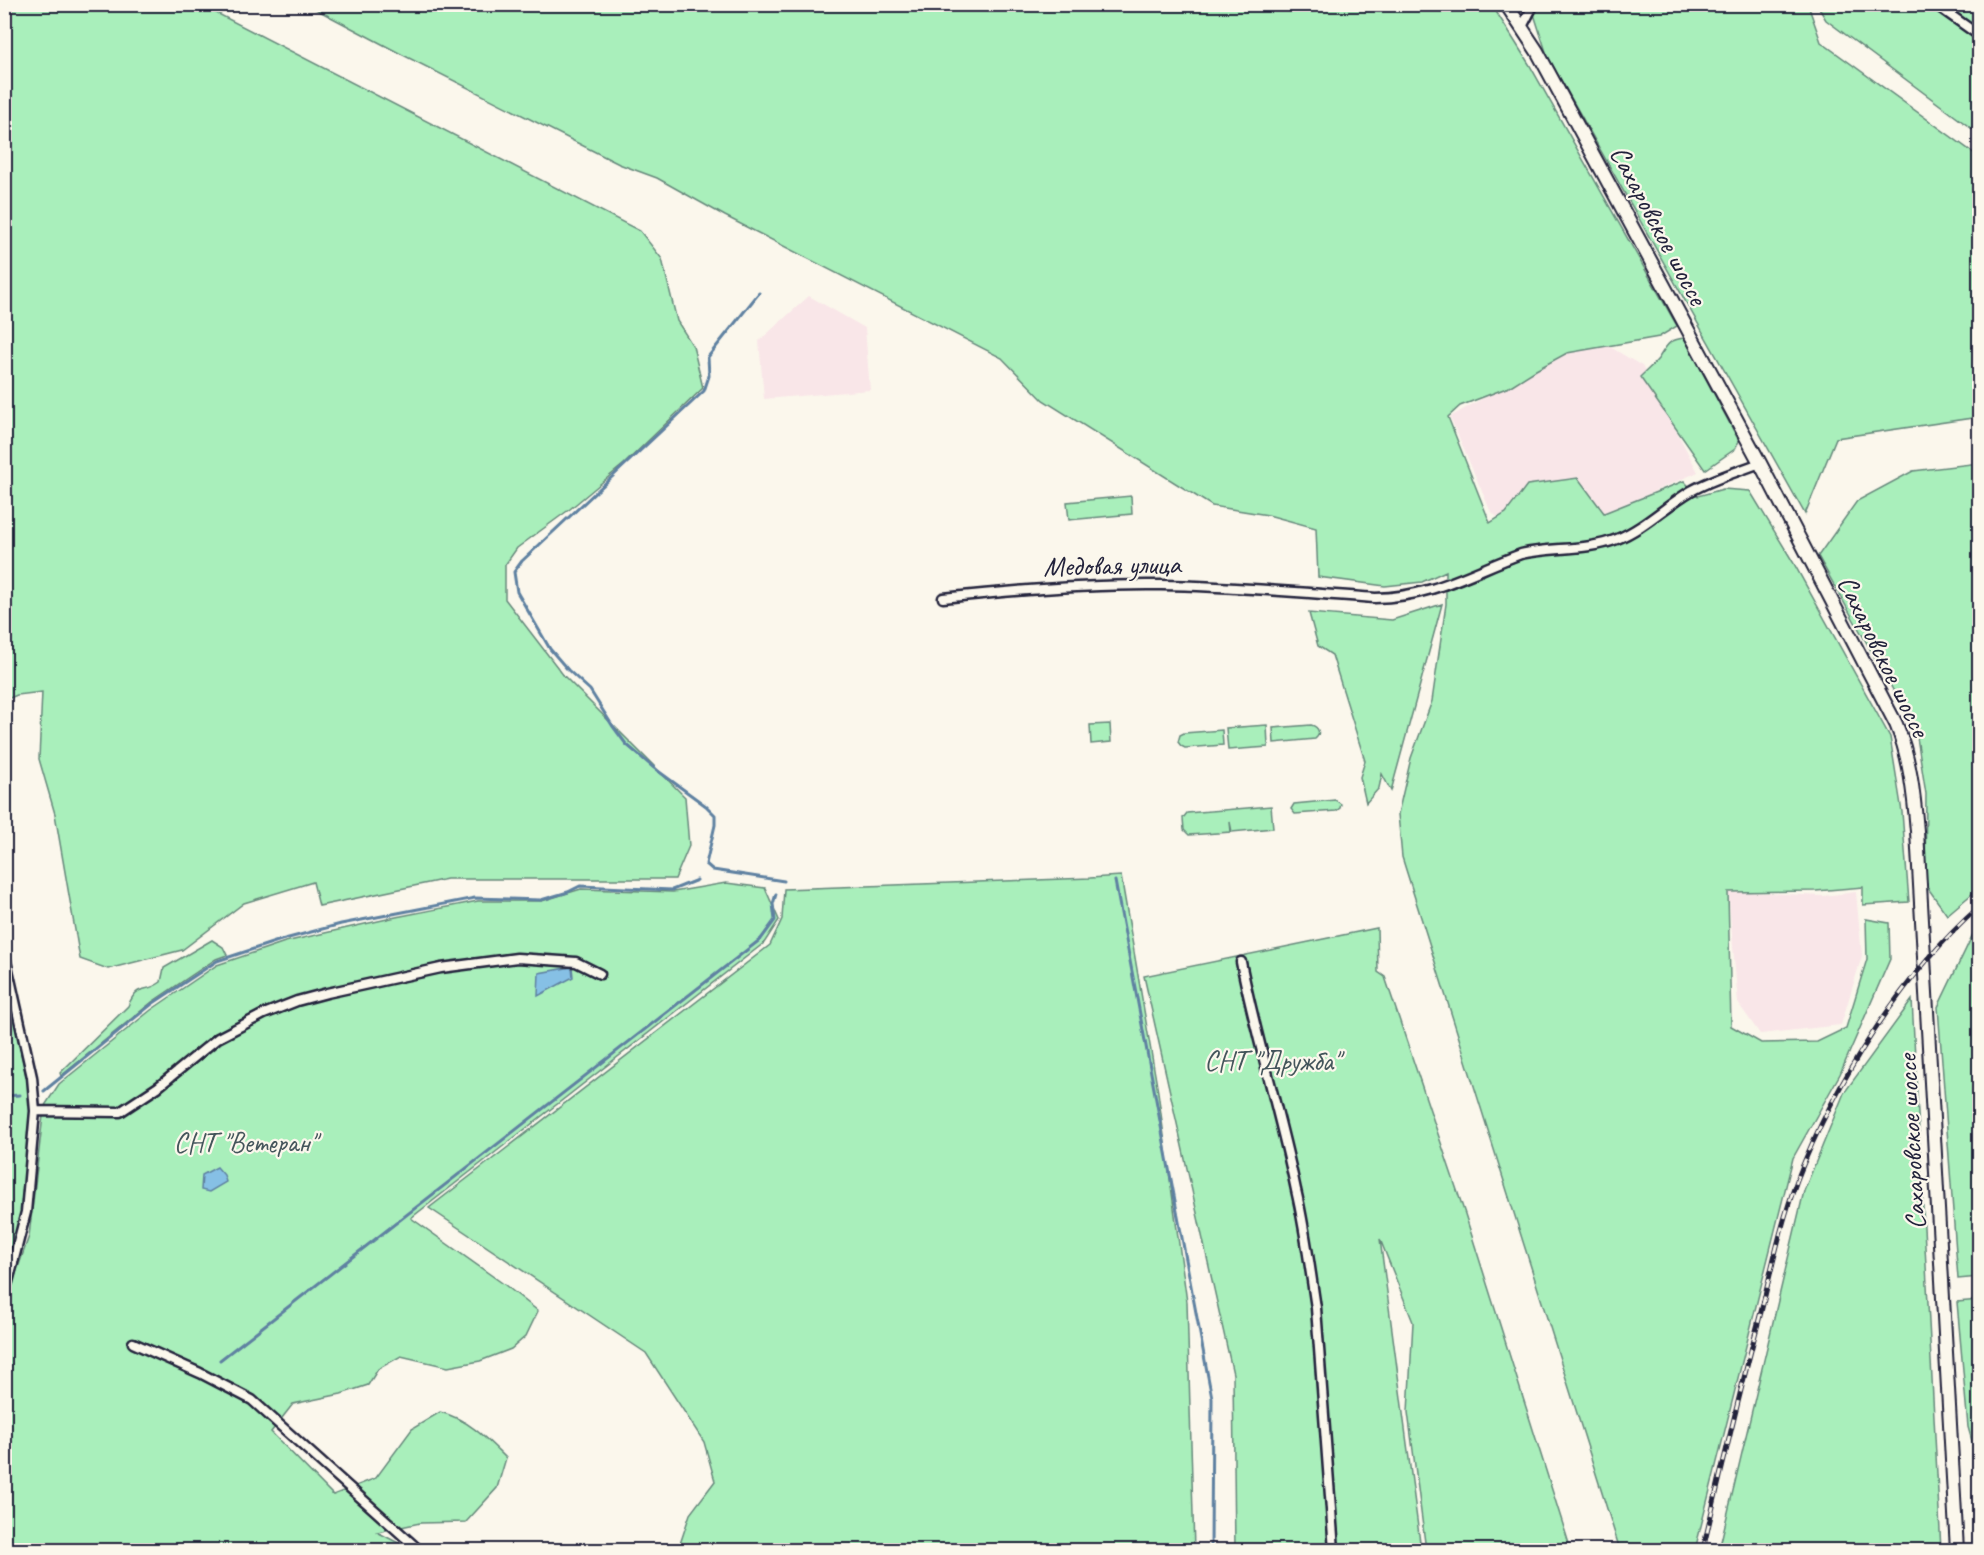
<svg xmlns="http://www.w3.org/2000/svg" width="1984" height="1555" viewBox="0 0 1984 1555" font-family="Caveat,sans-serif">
	<rect width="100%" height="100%" fill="#fbf7ec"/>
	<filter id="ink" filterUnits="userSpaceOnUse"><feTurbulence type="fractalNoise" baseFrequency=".0167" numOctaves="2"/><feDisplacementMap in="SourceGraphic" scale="12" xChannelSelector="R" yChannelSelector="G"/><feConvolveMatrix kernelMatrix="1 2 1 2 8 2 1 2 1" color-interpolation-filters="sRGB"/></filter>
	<g filter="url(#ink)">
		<!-- built -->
		<path fill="#f9e6e8" d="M809 296 865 328 870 390 764 399 759 341Z
			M1592 336 1642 366 1698 472 1599 516 1513 533 1490 510 1450 417Z
			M1728 891 1823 896 1856 892 1862 956 1841 1025 1760 1034 1738 1003Z"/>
		<!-- green -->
		<path fill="#a9efbb" stroke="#66887b" stroke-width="1.5" d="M1537 4 1808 5 1821 42 1979 157V417L1836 438 1805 514 1547 55 1533 11Z
			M15 5H201L640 231 662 259 677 321 693 346 703 388 624 464 570 509 517 548 505 565V599L564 676 685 797 689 846 675 879H447L319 906 313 882 244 903 182 950 108 969 80 959 55 814 39 759 42 692 17 695 5 700 4 22Z
			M308 5H1492L1529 64 1677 326 1659 337 1567 353 1536 370 1509 387 1460 406 1448 417 1490 523 1506 513 1527 485 1578 478 1604 513 1684 481 1698 496 1723 489 1750 491 1793 562 1890 737 1902 812 1909 902 1863 905V887L1816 891 1728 892 1731 1026 1761 1043 1817 1042 1846 1028 1867 959 1866 919 1889 923 1890 959 1840 1074 1793 1158 1695 1550H1620L1402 857 1398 814 1411 758 1432 701 1446 604V571L1422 582 1385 586 1318 577 1316 528 1268 515 1212 506 1043 400 1002 358 725 216 657 178 619 164 401 54Z
			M1817 5H1979V134L1826 20Z
			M1684 338 1739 441 1735 449 1705 470 1640 377C1646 371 1653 365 1658 359 1667 346 1667 340 1684 338Z
			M1979 463V888L1947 915 1925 884 1926 794 1916 731 1818 556 1857 501 1913 471Z
			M1131 496 1132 514 1069 520 1067 502Z
			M1442 604 1391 791 1382 774 1379 788 1366 803 1360 777 1365 761 1332 655 1318 646 1309 613 1392 620Z
			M1110 724 1111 742 1091 744 1090 725Z
			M1267 725 1268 747 1228 750 1226 728Z
			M1311 725C1319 727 1321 734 1315 739L1274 743 1273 728Z
			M1222 730 1223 745 1185 748 1181 746 1178 742 1180 735 1184 733Z
			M1335 800 1341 804 1340 808 1336 811 1295 814 1291 809 1294 804Z
			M1271 806 1273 828 1232 832 1230 822 1231 832 1189 835 1184 830 1183 818 1187 813Z
			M1121 876 1158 1092 1187 1302 1194 1550H678L690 1514 715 1481 704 1442 646 1353 429 1208 770 945 782 919 784 889 1090 878Z
			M726 883 765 888 779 920 764 943 411 1218 505 1285 538 1311 526 1336 511 1349 480 1361 448 1367 401 1356 378 1369 368 1385 341 1394 293 1404 271 1432 333 1495 376 1478 412 1429 440 1412C468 1419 486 1438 506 1458L497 1488 466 1522 420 1523 377 1532 412 1550H12L5 1539V1305L29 1236 44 1107 59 1084 151 1010 217 965 285 942 396 917 478 901H542L581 889 673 892Z
			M1979 924V1277L1958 1279 1938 1007 1976 928Z
			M1377 928 1378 972 1385 977 1465 1214 1571 1550H1426L1408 1412 1413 1322 1380 1239 1421 1550H1235L1233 1374 1144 976Z
			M212 940 223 947 227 955 216 959 152 1002 61 1076 60 1073 128 1006C138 982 143 995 161 982L164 968Z
			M7 988 33 1108 24 1212 9 1265 5 1266 4 989Z
			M1912 1000 1941 1550H1719L1804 1191 1844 1093Z
			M1979 1300 1980 1446 1974 1448 1968 1427 1957 1302Z"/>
		<!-- water -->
		<path fill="#86c0e5" stroke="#5e81a1" stroke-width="1.5" d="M572 967 573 977 538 996 539 973Z
			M217 1167 224 1175 226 1182 209 1192 201 1190 202 1175Z"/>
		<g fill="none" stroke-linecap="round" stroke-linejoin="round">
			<!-- stream -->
			<path stroke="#5e81a1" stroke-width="3" d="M759 293 708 357 709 376 704 391 522 561 514 572 517 592 550 649 568 670 590 690 612 725 626 744 654 768 706 806 715 815V825L706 864 713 870 784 881
				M1115 881 1212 1398 1211 1550
				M44 1091 152 1004 217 961 281 940 341 924 475 898 541 900 568 892 580 886 672 890 697 880
				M4 1096 20 1095
				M220 1360 761 939 775 920 773 904 776 894"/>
			<!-- minor casing -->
			<g stroke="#22223b" stroke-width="13">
				<path id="minor" d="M1935 4 1980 36
					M1522 27 1534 4
					M943 598C1016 590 1088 584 1161 585 1233 586 1304 593 1375 598 1432 597 1469 573 1521 554 1552 547 1587 551 1617 539 1643 529 1667 505 1691 491 1712 479 1737 472 1760 463
					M4 952 32 1077 35 1111 26 1212 8 1282 4 1280
					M1241 962C1256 1038 1280 1113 1296 1190 1305 1228 1310 1268 1316 1308L1334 1550
					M35 1111 120 1112 158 1087 218 1038 264 1014 297 1001 327 993 441 968 517 958 576 962 600 974
					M133 1343 200 1373 252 1400 419 1550"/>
			</g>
			<!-- secondary casing -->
			<g stroke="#22223b" stroke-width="16">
				<path id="secondary" d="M1506 4 1537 51 1760 463 1896 724C1910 757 1914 795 1917 831L1957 1550"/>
			</g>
			<!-- minor -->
			<use href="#minor" stroke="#fbf7ec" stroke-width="8"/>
			<!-- secondary -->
			<use href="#secondary" stroke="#fbf7ec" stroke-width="12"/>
			<!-- rail casing -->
			<g stroke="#22223b" stroke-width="5">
				<path id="rail" d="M1703 1550C1721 1471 1740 1391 1761 1312 1772 1268 1781 1223 1797 1180 1835 1082 1901 976 1980 906"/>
			</g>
			<!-- rail -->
			<use href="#rail" stroke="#fbf7ec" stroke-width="3" stroke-dasharray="9" stroke-linecap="butt"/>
		</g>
	</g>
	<g text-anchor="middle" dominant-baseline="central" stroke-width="4.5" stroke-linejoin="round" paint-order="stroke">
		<!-- street labels -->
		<g font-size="28" fill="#22223b" stroke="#fbf7ec">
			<text transform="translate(1659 225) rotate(62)">Сахаровское шоссе</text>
			<text transform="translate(1112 565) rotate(-1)">Медовая улица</text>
			<text transform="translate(1884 656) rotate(64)">Сахаровское шоссе</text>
			<text transform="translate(1911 1142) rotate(-93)">Сахаровское шоссе</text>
		</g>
		<!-- park labels -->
		<g font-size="28" fill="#44555b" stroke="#fbf7ec">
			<text x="1272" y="1060">СНТ "Дружба"</text>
			<text x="245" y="1142">СНТ "Ветеран"</text>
		</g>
	</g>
	<!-- margin -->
	<rect width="1984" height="1555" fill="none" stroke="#fbf7ec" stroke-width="24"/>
	<rect x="12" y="12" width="1960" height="1531" fill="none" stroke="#22223b" stroke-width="2" filter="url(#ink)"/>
</svg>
